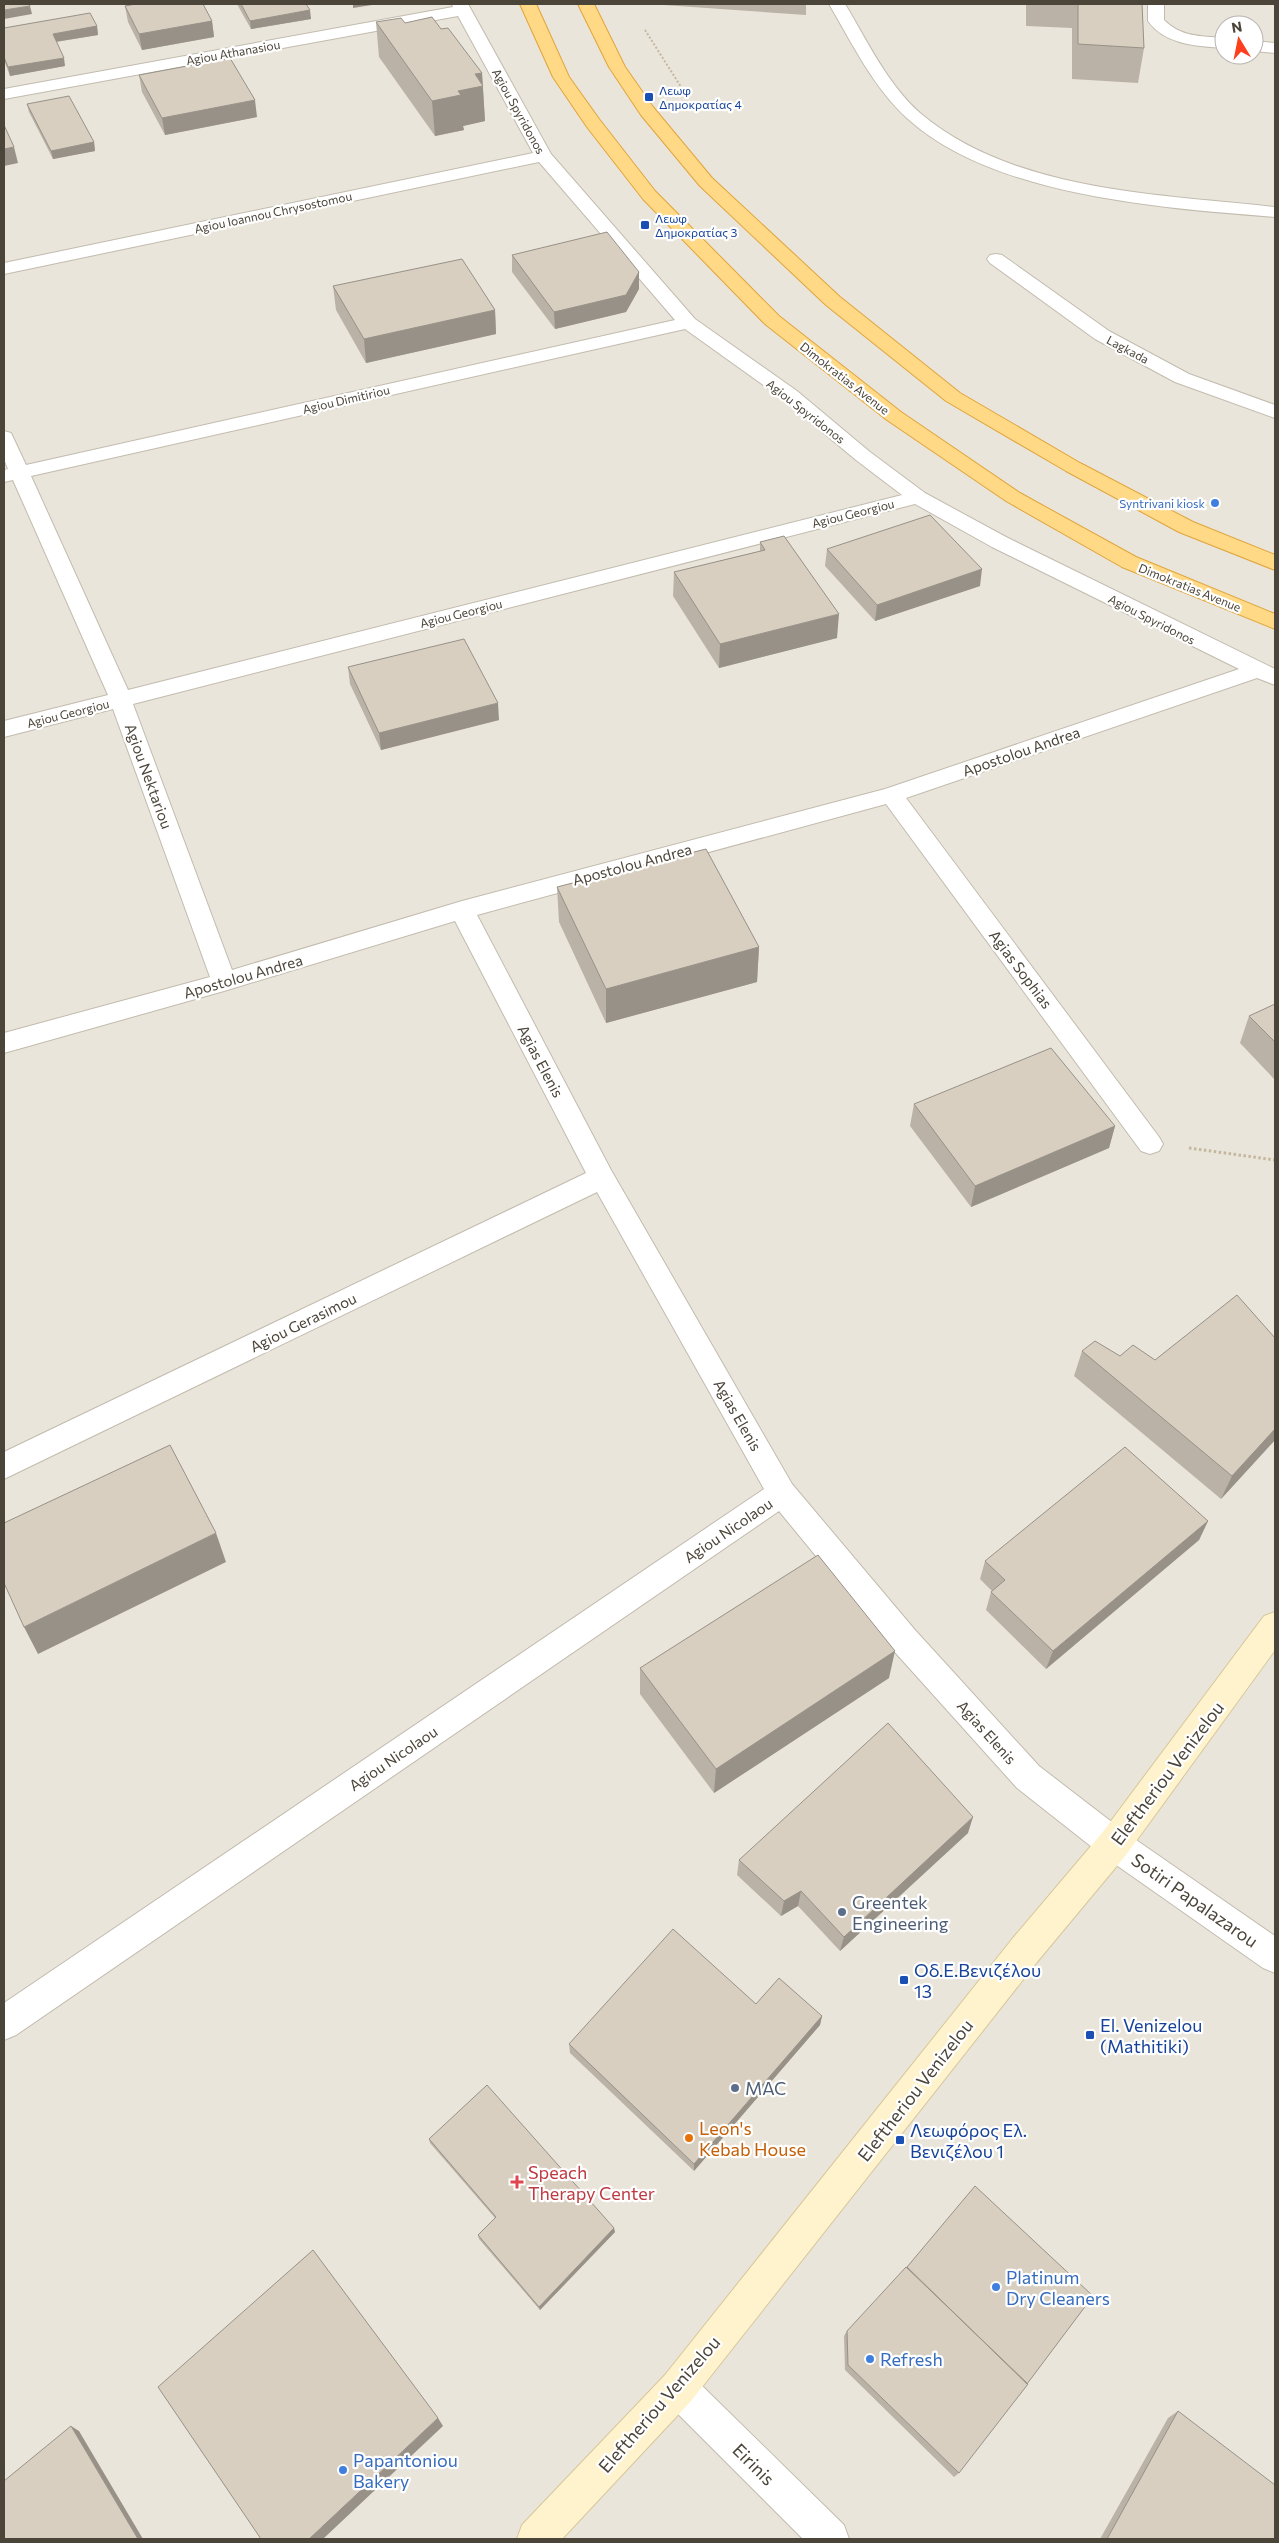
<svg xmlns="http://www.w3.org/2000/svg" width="1279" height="2543" viewBox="0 0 1279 2543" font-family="Commissioner,sans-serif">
	<rect width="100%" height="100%" fill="#f6f3ec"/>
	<!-- residential -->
	<path fill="#eae5da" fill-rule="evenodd" d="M4 4H1275V2539H4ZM1224 25H1254V55H1224Z"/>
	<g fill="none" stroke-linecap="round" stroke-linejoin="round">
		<!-- minor casing -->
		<g stroke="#c2bbae" stroke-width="2">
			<path id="minor" d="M452 4H468L551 154 695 319 797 391 870 452 925 493 1006 537 1275 669V685L1257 678 906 798 1159 1137 1163 1144 1159 1151 1150 1154 1141 1151 886 804 477 915 611 1170 792 1484 915 1630 1039 1766 1126 1833 1275 1936V1973L1263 1968 1102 1855 1017 1788 893 1650 779 1511 16 2035 4 2040V2003L764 1489 597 1192 4 1479V1452L586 1173 455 921 224 991 4 1053V1033L210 977 113 709 4 737V721L108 695 13 480 4 482V470L8 469 4 459V431L11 433 26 465 675 320 539 162 4 274V263L533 153 458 16 4 99V89L453 7ZM685 329 783 399 856 460 902 495 128 690 31 476ZM915 504 992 547 1239 669 885 789 462 901 232 970 133 704Z
				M829 4H845C867 40 887 84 920 113 1013 192 1160 194 1275 207V217C1164 208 994 197 908 119 874 89 852 43 829 4Z
				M1148 4H1164V20C1181 37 1200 36 1224 38V48C1197 46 1165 45 1148 21Z
				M1254 41 1275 43V53L1254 51Z
				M996 254 1002 255 1109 331 1189 374 1275 405V418L1175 382 1095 339 990 263 987 259 990 255Z
				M678 2369 691 2375 844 2525 849 2539H803L665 2401 659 2388 665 2375Z"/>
		</g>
		<!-- secondary casing -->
		<g stroke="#d6c79b" stroke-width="2">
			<path id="secondary" d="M1275 1612V1650L1126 1855 1037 1962 691 2401 562 2539H517L522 2525 665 2375 1013 1938 1102 1833 1264 1616Z"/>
		</g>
		<!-- trunk casing -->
		<g stroke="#e0a43c" stroke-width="2">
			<path id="trunk" d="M520 4H536L569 77 599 119 655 191 779 316 901 412 1020 493 1136 557 1275 614V629L1122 567 1006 501 887 420 765 324 643 199 587 127 553 77Z
				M578 4H594L625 67 653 107 712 178 840 297 960 393 1080 463 1193 522 1275 555V570L1179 532 1066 471 946 401 826 305 700 186 641 115 609 67Z"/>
		</g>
		<!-- path-far1 -->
		<path stroke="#c4b79f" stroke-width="2" stroke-dasharray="2 2" stroke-linecap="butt" d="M645 30 683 90"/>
		<!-- path -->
		<path stroke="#c4b79f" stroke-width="3" stroke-dasharray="2.5 2.5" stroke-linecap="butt" d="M1189 1148 1275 1160"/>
		<!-- minor -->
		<use href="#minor" fill="#fff" fill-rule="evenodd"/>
		<!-- secondary -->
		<use href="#secondary" fill="#fff3cd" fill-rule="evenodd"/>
		<!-- trunk -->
		<use href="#trunk" fill="#ffd985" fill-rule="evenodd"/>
	</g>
	<!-- wall -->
	<path fill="#bab2a6" d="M237 4H306L311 19 251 29Z
		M649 4H806V15Z
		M1026 4H1142L1144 48 1138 83 1072 79V28L1026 26Z
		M125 6 212 21 214 37 142 50 128 22Z
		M376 22 441 29 482 73 485 121 463 126 464 130 435 136 379 57Z
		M97 26 98 35 56 42 65 66 10 76 4 60V28Z
		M139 75 257 117 165 135 142 92Z
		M27 104 94 142 95 151 53 159 29 112Z
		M512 255 639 289 626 312 555 329 512 272Z
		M333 286 495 310 496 334 366 363 336 310Z
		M760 542 837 638 719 668 673 596 674 572 760 551Z
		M827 549 980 586 875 621 825 566Z
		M348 667 499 720 381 750 350 684Z
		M557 887 759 947 757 982 606 1023 559 922Z
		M1275 1004V1080L1240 1043 1249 1016Z
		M914 1104 1115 1126 1109 1148 971 1207 910 1126Z
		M1275 1338V1440L1221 1499 1074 1376 1082 1351 1155 1360Z
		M1208 1521 1199 1540 1046 1669 986 1610 991 1592 992 1591 980 1579 985 1561Z
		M640 1668 889 1678 714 1793 640 1694Z
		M968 1833 840 1951 798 1906 781 1916 737 1875 739 1860Z
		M756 2004 822 2016 820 2025 694 2171 570 2053 569 2044Z
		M429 2139 615 2232 540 2310 479 2239 478 2235 495 2218 430 2143Z
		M847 2331 959 2473 954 2477 845 2370 844 2336Z
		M1178 2411 1275 2539H1100L1168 2418Z"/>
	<!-- shaded-wall -->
	<path fill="#979187" d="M353 4H378L353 8Z
		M30 6 32 14 4 19V10Z
		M310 10 311 19 251 29 250 21Z
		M212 21 214 37 142 50 139 34Z
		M97 26 98 35 54 42 53 34Z
		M64 58 65 66 10 76 8 67Z
		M482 73 485 121 463 126 464 130 435 136 432 101 458 91 475 74Z
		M255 100 257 117 165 135 162 118Z
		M94 142 95 151 53 159 51 151Z
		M14 147 18 163 4 166V149Z
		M639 272V289L626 312 555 329 554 312Z
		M495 310 496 334 366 363 364 339Z
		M982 569 980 586 875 621 877 605Z
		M839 614 837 638 719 668 720 644Z
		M498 703 499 720 381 750 379 733Z
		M759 947 757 982 606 1023V989Z
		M1115 1126 1109 1148 971 1207 975 1186Z
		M1275 1429V1440L1221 1499 1232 1476Z
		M1208 1521 1199 1540 1046 1669 1053 1651Z
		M216 1533 226 1562 38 1654 24 1627Z
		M895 1651 889 1678 714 1793 716 1769Z
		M973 1817 968 1833 840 1951 844 1937Z
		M801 1891 798 1906 781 1916 784 1901Z
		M822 2016 820 2025 694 2171V2164Z
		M614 2228 615 2232 540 2310 539 2307Z
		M438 2418 443 2426 323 2539H309Z
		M71 2426 79 2431 143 2539H138Z"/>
	<!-- building -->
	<path fill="#d8cfc1" stroke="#979187" d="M4 4H29L30 6 4 10Z
		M136 4H203L212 21 139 34 125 6Z
		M241 4H306L310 10 250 21Z
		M1078 4H1142L1144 48 1078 44Z
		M90 13 97 26 53 34 64 58 8 67 4 57V28Z
		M432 17 441 29 448 28 482 73 475 74 483 86 458 91 461 95 432 101 376 22 401 18 405 23Z
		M230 58 255 100 162 118 139 75Z
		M69 96 94 142 51 151 27 104Z
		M4 125 14 147 4 149Z
		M607 232 639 272 626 295 554 312 512 255Z
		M462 259 495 310 364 339 333 286Z
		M930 515 982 569 877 605 827 549Z
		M784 536 839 614 720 644 674 572 765 550 760 542Z
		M464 639 498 703 379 733 348 667Z
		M706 849 759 947 606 989 557 887Z
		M1275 1004V1042L1249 1016Z
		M1051 1048 1115 1126 975 1186 914 1104Z
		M1237 1295 1275 1338V1429L1232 1476 1082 1351 1095 1341 1120 1356 1133 1345 1155 1360Z
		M170 1445 216 1533 24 1627 4 1583V1523Z
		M1125 1447 1208 1521 1053 1651 991 1592 1005 1580 985 1561Z
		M818 1555 895 1651 716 1769 640 1668Z
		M888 1723 973 1817 844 1937 801 1891 784 1901 739 1860Z
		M673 1929 756 2004 779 1978 822 2016 694 2164 569 2044Z
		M487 2085 614 2228 539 2307 478 2235 496 2217 429 2139Z
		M975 2186 1093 2296 1027 2384 907 2267Z
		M313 2250 438 2418 309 2539H261L158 2387Z
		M906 2267 1028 2384 959 2473 848 2365 847 2331Z
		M1178 2411 1275 2485V2539H1107Z
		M71 2426 138 2539H4V2481Z"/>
	<!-- markers -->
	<g fill="#1a4fb4" stroke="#fff" stroke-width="2">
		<rect x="644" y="92" width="10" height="10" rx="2.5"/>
		<rect x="640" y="220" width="10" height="10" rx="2.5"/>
		<rect x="899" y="1975" width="10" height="10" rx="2.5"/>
		<rect x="1085" y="2030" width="10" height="10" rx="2.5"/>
		<rect x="895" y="2135" width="10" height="10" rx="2.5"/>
	</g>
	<g fill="#3f7fe0" stroke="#fff" stroke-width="2">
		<circle cx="1215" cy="503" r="5"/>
		<circle cx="996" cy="2287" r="5"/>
		<circle cx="870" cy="2359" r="5"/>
		<circle cx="343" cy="2470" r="5"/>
	</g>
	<g fill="#5c6f8a" stroke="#fff" stroke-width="2">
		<circle cx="842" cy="1912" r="5"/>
		<circle cx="735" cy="2088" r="5"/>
	</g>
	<circle fill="#e8710a" stroke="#fff" stroke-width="2" cx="689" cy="2138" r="5"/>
	<path fill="#e0444e" stroke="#fff" stroke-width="2" d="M514.5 2174.5h5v5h5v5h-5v5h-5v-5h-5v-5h5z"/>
	<g text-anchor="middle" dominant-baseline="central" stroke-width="4.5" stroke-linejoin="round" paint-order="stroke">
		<!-- far-street labels -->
		<g font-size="12" fill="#4b4439" stroke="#fff">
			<text transform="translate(233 52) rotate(-10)">Agiou Athanasiou</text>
			<text transform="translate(519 111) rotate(61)">Agiou Spyridonos</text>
			<text transform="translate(273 212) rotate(-12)">Agiou Ioannou Chrysostomou</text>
			<text transform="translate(1128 349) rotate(28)">Lagkada</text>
			<text transform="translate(845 378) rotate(38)">Dimokratias Avenue</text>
			<text transform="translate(346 399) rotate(-13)">Agiou Dimitiriou</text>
			<text transform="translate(806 411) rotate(38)">Agiou Spyridonos</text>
			<text transform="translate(853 513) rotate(-14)">Agiou Georgiou</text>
			<text transform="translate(1190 587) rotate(22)">Dimokratias Avenue</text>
			<text transform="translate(461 613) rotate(-14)">Agiou Georgiou</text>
			<text transform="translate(1152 619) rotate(27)">Agiou Spyridonos</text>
			<text transform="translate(68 713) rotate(-14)">Agiou Georgiou</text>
		</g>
		<!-- far-transit labels -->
		<g font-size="12" fill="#164399" stroke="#fff" text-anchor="start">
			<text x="659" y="90">Λεωφ<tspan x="659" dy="14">Δημοκρατίας 4</tspan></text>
			<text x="655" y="218">Λεωφ<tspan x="655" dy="14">Δημοκρατίας 3</tspan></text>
		</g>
		<!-- far-shop labels -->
		<g font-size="12" fill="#366cbe" stroke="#fff" text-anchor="end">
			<text x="1205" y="503">Syntrivani kiosk</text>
		</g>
		<!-- street labels -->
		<g font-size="15" fill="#4b4439" stroke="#fff">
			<text transform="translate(1021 751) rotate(-19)">Apostolou Andrea</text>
			<text transform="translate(149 776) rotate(70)">Agiou Nektariou</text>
			<text transform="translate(632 864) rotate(-15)">Apostolou Andrea</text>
			<text transform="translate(1021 969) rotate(53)">Agias Sophias</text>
			<text transform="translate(243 976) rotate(-16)">Apostolou Andrea</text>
			<text transform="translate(541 1061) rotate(62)">Agias Elenis</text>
			<text transform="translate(303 1322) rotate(-26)">Agiou Gerasimou</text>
			<text transform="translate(738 1415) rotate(60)">Agias Elenis</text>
			<text transform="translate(728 1530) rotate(-34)">Agiou Nicolaou</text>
			<text transform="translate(987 1732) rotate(48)">Agias Elenis</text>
			<text transform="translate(393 1758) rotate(-34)">Agiou Nicolaou</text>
		</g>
		<!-- near-street labels -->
		<g font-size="18" fill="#4b4439" stroke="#fff">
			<text transform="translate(1167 1773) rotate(-53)">Eleftheriou Venizelou</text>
			<text transform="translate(1195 1900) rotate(35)">Sotiri Papalazarou</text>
			<text transform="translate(915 2090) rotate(-52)">Eleftheriou Venizelou</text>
			<text transform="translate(659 2404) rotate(-49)">Eleftheriou Venizelou</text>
			<text transform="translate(754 2464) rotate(45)">Eirinis</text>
		</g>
		<!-- near-service labels -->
		<g font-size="18" fill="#4e5e75" stroke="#fff" text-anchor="start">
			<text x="852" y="1902">Greentek<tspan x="852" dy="21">Engineering</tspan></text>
			<text x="745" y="2088">MAC</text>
		</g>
		<!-- near-transit labels -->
		<g font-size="18" fill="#164399" stroke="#fff" text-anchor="start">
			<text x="914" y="1970">Οδ.Ε.Βενιζέλου<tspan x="914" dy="21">13</tspan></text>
			<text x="1100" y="2025">El. Venizelou<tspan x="1100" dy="21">(Mathitiki)</tspan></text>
			<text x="910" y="2130">Λεωφόρος Ελ.<tspan x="910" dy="21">Βενιζέλου 1</tspan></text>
		</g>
		<!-- near-food labels -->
		<g font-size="18" fill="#c56008" stroke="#fff" text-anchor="start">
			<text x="699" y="2128">Leon's<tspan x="699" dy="21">Kebab House</tspan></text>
		</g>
		<!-- near-health labels -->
		<g font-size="18" fill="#be3a42" stroke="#fff" text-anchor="start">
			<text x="528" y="2172">Speach<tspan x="528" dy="21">Therapy Center</tspan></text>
		</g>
		<!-- near-shop labels -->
		<g font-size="18" fill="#366cbe" stroke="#fff" text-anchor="start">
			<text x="1006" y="2277">Platinum<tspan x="1006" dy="21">Dry Cleaners</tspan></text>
			<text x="880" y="2359">Refresh</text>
			<text x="353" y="2460">Papantoniou<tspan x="353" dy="21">Bakery</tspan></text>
		</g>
	</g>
	<!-- border -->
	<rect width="1279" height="2543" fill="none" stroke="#4b4439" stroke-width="10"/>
	<!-- north arrow -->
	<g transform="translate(1239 40) rotate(350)"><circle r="24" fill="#ffffff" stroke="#b7b4b0"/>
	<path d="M0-4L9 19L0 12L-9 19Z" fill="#fc3f1d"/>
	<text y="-8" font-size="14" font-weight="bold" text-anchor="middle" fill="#4b4439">N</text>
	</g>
</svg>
